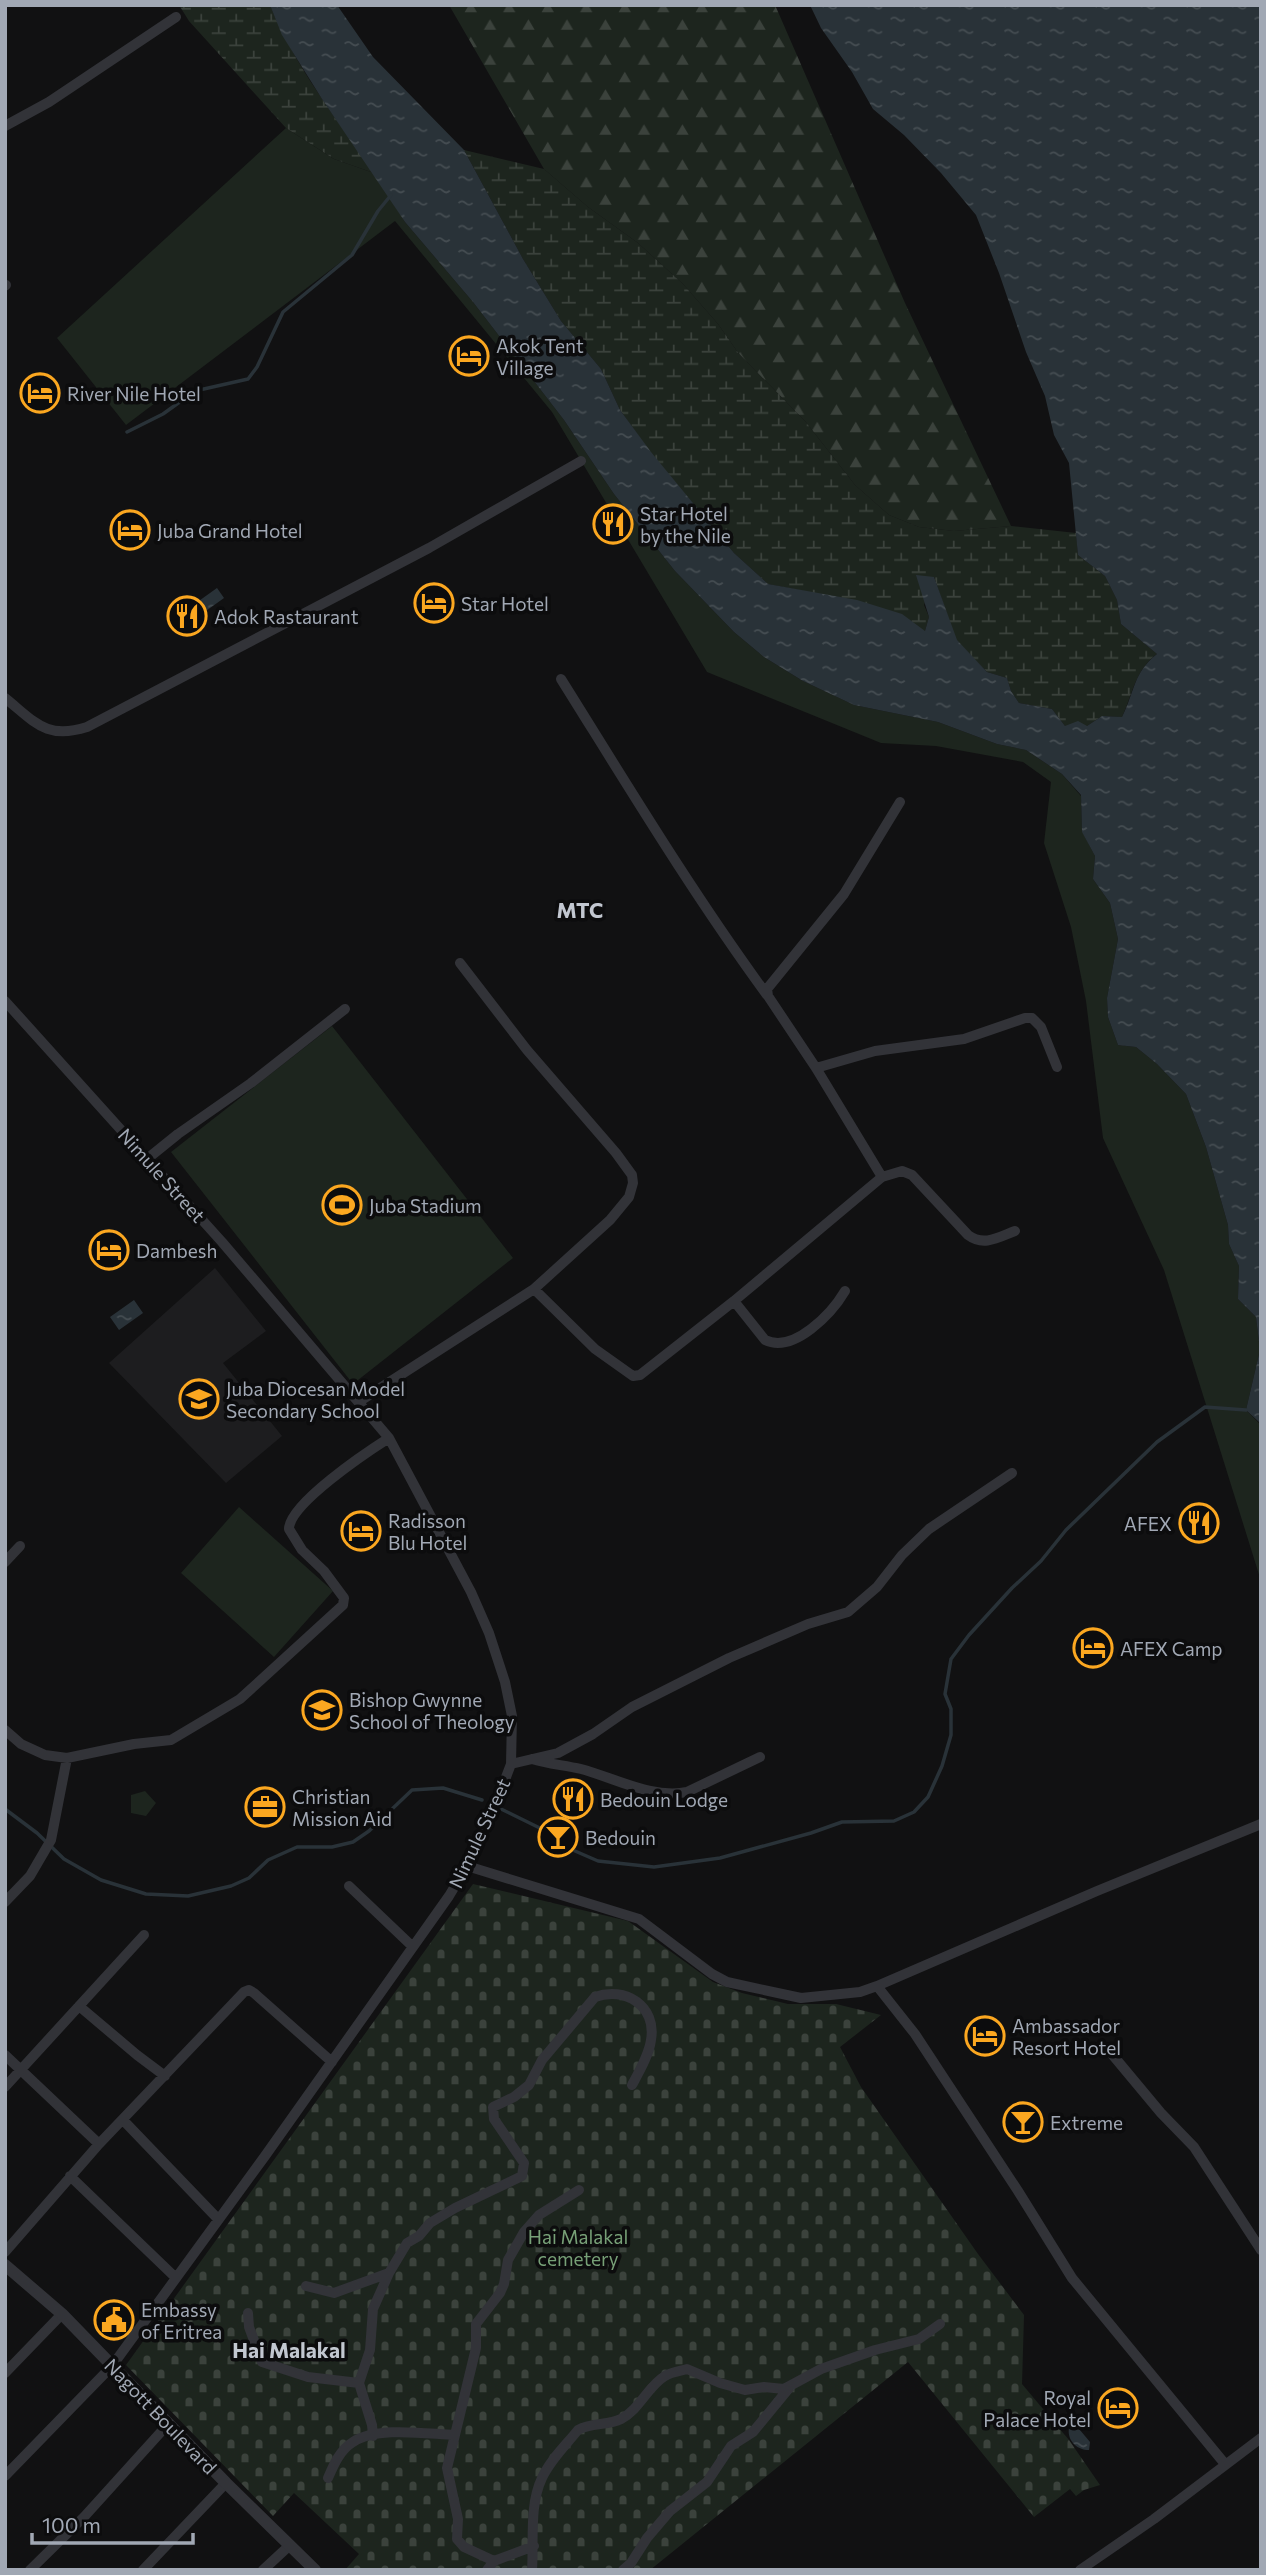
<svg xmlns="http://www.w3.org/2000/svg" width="1266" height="2575" viewBox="0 0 1266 2575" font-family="Commissioner,sans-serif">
	<defs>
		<pattern id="forest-firs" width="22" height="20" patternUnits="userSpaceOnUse" patternTransform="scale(1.75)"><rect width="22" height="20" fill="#1d251e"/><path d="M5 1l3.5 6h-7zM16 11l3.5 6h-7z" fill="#3b423c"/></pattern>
		<pattern id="wetland-marsh" width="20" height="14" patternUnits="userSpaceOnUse" patternTransform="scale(1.75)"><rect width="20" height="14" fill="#1d251e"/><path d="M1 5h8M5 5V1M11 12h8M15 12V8" fill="none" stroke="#3b423c"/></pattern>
		<pattern id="cemetery-stones" width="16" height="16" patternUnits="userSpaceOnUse" patternTransform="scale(1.75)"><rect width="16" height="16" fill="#1d251e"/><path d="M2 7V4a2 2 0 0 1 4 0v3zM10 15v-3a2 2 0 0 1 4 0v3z" fill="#3b423c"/></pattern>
		<pattern id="water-ripples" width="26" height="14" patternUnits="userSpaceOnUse" patternTransform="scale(1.75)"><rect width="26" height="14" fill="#293238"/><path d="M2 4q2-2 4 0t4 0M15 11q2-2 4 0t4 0" fill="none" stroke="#454d52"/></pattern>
	</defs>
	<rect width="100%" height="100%" fill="#111112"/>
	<!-- built -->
	<path fill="#1d1d1f" d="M215 1268 266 1331 223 1363 282 1436 226 1483 109 1363Z"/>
	<!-- grass -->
	<path fill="#1d251e" d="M286 128 334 159 374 173 405 222 473 302 564 420 614 494 675 571 734 632 764 657 803 681 854 705 938 722 997 744 1026 750 1062 774 1081 796 1082 831 1095 856 1093 879 1110 903 1118 939 1107 998 1108 1017 1118 1045 1136 1047 1157 1064 1186 1094 1206 1147 1228 1225 1229 1244 1239 1266 1238 1299 1256 1317 1260 1350 1246 1410 1259 1423 1261 1432V1581L1164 1270 1103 1138 1086 1001 1071 927 1044 843 1051 782 1023 762 936 746 881 743 707 672 552 412 395 221 126 425 57 338Z
		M332 1026 513 1258 353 1384 171 1152Z
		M239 1507 333 1591 274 1657 181 1573Z
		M145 1791 156 1803 146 1816 131 1813V1795Z"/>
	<!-- forest -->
	<path fill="url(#forest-firs)" d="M449 5H775L905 303 1011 526 954 531 919 527 889 515 855 485 805 421 739 354 718 324 683 284 638 243 588 207 544 169Z"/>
	<!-- wetland -->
	<path fill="url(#wetland-marsh)" d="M179 5H270C295 67 337 119 374 173L334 159 286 128 189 21Z
		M464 150 544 169 588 207 638 243 683 284 718 324 739 354 805 421 855 485 889 515 919 527 954 531 1011 526 1076 533 1078 555 1105 576 1117 600 1121 624 1157 654C1135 670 1133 693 1122 717L1102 716 1087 726H1065L1052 709 1019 703 1011 691 1007 678 987 672 956 640 934 577 924 605 929 617 925 631 809 592 768 584 734 553 651 453 620 410 601 369 561 321 523 259Z"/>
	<!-- cemetery -->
	<path fill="url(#cemetery-stones)" d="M473 1884 628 1921 713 1982 742 1993 788 2004H836L881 2015 840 2047 861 2087 978 2254 1024 2315 1022 2384 1069 2440 1100 2485 1084 2490 1076 2496 1070 2489 1034 2517 908 2362 650 2570H345L359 2554 294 2493 273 2516 126 2365Z"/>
	<!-- water -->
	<path fill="url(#water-ripples)" d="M270 5H337L373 57 464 150 523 259 561 321 601 369 620 410 651 452 734 553 768 584 857 600 902 614 925 631 929 617 916 575 934 577 957 640 987 672 1007 678 1011 691 1019 703 1052 709 1065 726 1078 721 1087 726 1102 716 1122 717C1135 691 1133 673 1157 654L1121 624 1117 600 1105 576 1078 555 1069 463 1054 435 1045 396 1026 352 999 273 976 215 941 173 904 135 873 109 852 72 821 28 810 5H1261V1432L1259 1422 1246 1410 1260 1350 1256 1317 1238 1299 1239 1266 1229 1244 1228 1225 1206 1147 1186 1094 1157 1064 1136 1047 1118 1045 1108 1017 1107 998 1118 939 1110 903 1093 879 1095 856 1082 832 1081 795 1062 774 1026 750 997 744 938 722 854 705 803 681 764 657 734 632 675 571 614 494 564 420 473 302 405 222 322 99 282 35Z
		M217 588 224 598 203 613 196 603Z
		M134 1300 143 1313 119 1330 110 1317Z
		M1074 2423 1090 2442 1089 2450C1075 2450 1065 2438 1070 2424Z"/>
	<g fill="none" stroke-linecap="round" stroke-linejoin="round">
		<!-- stream -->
		<path stroke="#293238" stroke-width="3.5" d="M127 432 163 414 195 391 248 379 257 367 283 312 352 255 378 211 391 195
			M497 1807 554 1835 567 1845
			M5 1809 37 1833 64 1859 101 1880 146 1894 188 1896 231 1886 249 1878 268 1860 297 1847H332L353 1842 369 1831 412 1790 443 1788 482 1800
			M575 1851 598 1861 654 1867 720 1858 811 1833 842 1822 894 1821 914 1812 928 1797 942 1766 951 1735V1709L945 1694 951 1659 969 1635 1012 1588 1041 1561 1066 1530 1157 1442 1205 1407 1246 1410"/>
		<!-- minor -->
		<path stroke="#323338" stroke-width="10" d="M5 126 49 102 176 17
			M5 286 6 285
			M561 679C628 786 693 894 767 995
			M5 698C35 722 46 740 87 727L429 548 581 461
			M5 1001 222 1242 389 1438 471 1592 489 1633 505 1682 512 1716 511 1764 495 1806 467 1866 449 1896 265 2156 112 2366 5 2476
			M816 1068 875 1051 964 1039 1025 1018H1032L1041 1027 1057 1067
			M147 1159 178 1134 251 1083 345 1009
			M882 1177 902 1171 912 1175 968 1235C984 1247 999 1237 1015 1231
			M534 1289 595 1349 633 1376 640 1375 734 1301 882 1177 816 1068 768 996 767 989 844 894 900 802
			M734 1301 765 1340C794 1354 832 1313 845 1291
			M360 1401 534 1289 610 1220 629 1197 633 1183 632 1175 616 1153 527 1050 460 963
			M5 1562 20 1546
			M5 1730 21 1744 45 1755 67 1758 134 1744 171 1740 240 1699 343 1605 344 1598 324 1571 302 1550 289 1529C289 1504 367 1452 389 1438
			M532 1759C548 1764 564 1765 581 1769 615 1778 652 1799 687 1792L760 1757
			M511 1764 558 1753 593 1734 632 1707 729 1658 808 1624 848 1612 877 1587 902 1555 929 1529 1012 1473
			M467 1866 639 1919 712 1974 727 1982 801 1998 860 1992 877 1986 1097 1891 1261 1824
			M349 1886 413 1947
			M5 1902 30 1876 51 1840 67 1758
			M877 1986 915 2034 1018 2191 1072 2278 1225 2464
			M79 2006 137 2055 165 2076
			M1111 2053 1161 2113 1194 2147 1261 2250
			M5 2055 99 2144
			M5 2087 144 1935
			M123 2120 218 2219
			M70 2176 176 2278
			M5 2252 99 2144 244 1992 249 1990 254 1993 332 2062
			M306 2286 334 2293 389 2273 407 2243 419 2236 430 2223 455 2208 522 2176 524 2163 494 2119 493 2107 514 2097 529 2085 542 2060 595 1997C625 1986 657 2006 651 2040 649 2055 639 2072 632 2085
			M248 2313 249 2327 262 2362 308 2377 359 2383
			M5 2373 62 2314
			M373 2436 372 2425 359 2383 370 2350 373 2309 389 2273
			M328 2478C334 2464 340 2450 353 2442 377 2426 427 2434 455 2435
			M494 2561 464 2547 457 2539 458 2519 447 2468 476 2348V2324L500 2293 504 2284 508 2260 524 2232 539 2215 579 2190
			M30 2570 84 2517 169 2423
			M143 2570 226 2483
			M263 2570 290 2545
			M487 2570 494 2561 534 2546
			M532 2570C534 2541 529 2505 542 2478 550 2460 566 2445 578 2430 591 2422 608 2426 621 2419 640 2409 648 2386 665 2376 671 2372 680 2371 687 2369L720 2383 745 2390 764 2387 784 2389 821 2369 875 2350 919 2339 940 2324
			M623 2570 631 2563 647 2538 670 2511 707 2482 731 2446 753 2432 790 2387
			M1080 2570 1154 2519 1261 2438"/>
		<!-- tertiary -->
		<path stroke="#323338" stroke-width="12" d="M5 2265 62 2314 226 2483 315 2570"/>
	</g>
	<!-- icons -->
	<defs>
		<g id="hotel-ring" transform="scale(2.0125)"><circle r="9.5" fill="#0c0c0d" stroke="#fba720" stroke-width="1.5"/><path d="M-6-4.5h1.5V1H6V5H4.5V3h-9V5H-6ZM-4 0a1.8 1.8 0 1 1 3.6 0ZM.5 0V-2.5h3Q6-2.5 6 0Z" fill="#fba720"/></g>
		<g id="restaurant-ring" transform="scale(2.0125)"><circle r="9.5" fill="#0c0c0d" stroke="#fba720" stroke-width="1.5"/><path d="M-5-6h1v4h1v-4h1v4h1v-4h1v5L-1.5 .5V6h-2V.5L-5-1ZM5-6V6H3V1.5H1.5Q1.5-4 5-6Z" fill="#fba720"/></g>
		<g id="stadium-ring" transform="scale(2.0125)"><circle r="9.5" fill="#0c0c0d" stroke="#fba720" stroke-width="1.5"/><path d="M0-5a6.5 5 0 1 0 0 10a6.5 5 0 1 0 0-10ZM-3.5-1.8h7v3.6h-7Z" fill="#fba720"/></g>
		<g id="school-ring" transform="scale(2.0125)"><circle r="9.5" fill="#0c0c0d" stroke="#fba720" stroke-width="1.5"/><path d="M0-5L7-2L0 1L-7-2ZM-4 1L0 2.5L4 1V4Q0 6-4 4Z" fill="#fba720"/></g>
		<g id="university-ring" transform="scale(2.0125)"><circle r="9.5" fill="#0c0c0d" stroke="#fba720" stroke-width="1.5"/><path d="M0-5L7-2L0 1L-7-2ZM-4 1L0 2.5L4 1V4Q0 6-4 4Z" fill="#fba720"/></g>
		<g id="office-ring" transform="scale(2.0125)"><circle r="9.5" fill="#0c0c0d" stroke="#fba720" stroke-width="1.5"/><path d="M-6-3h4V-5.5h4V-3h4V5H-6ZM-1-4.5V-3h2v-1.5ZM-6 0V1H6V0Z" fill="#fba720"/></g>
		<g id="bar-ring" transform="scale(2.0125)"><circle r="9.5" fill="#0c0c0d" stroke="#fba720" stroke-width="1.5"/><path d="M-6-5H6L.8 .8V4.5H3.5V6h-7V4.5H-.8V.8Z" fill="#fba720"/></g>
		<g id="civic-ring" transform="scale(2.0125)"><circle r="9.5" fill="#0c0c0d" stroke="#fba720" stroke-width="1.5"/><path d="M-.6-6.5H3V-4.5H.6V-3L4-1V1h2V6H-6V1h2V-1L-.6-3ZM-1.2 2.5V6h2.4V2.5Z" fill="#fba720"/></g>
	</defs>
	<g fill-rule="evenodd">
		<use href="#hotel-ring" x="469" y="356"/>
		<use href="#hotel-ring" x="40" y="393"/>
		<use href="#restaurant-ring" x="613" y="524"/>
		<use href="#hotel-ring" x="130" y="530"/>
		<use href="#hotel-ring" x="434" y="603"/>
		<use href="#restaurant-ring" x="187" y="616"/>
		<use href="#stadium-ring" x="342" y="1205"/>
		<use href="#hotel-ring" x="109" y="1250"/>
		<use href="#school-ring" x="199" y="1399"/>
		<use href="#restaurant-ring" x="1199" y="1523"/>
		<use href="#hotel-ring" x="361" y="1531"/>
		<use href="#hotel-ring" x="1093" y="1648"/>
		<use href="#university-ring" x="322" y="1710"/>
		<use href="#restaurant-ring" x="573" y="1799"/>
		<use href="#office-ring" x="265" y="1807"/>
		<use href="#bar-ring" x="558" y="1837"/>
		<use href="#hotel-ring" x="985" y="2036"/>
		<use href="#bar-ring" x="1023" y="2122"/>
		<use href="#civic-ring" x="114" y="2320"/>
		<use href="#hotel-ring" x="1118" y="2408"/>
	</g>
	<g text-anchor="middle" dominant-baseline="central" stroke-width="7" stroke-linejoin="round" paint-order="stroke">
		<!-- poi labels -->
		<g font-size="19" fill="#a1a8b4" stroke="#0c0c0d" text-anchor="start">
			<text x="496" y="345">Akok Tent<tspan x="496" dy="22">Village</tspan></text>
			<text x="67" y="393">River Nile Hotel</text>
			<text x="640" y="513">Star Hotel<tspan x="640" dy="22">by the Nile</tspan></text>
			<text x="157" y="530">Juba Grand Hotel</text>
			<text x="461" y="603">Star Hotel</text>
			<text x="214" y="616">Adok Rastaurant</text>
			<text x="369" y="1205">Juba Stadium</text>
			<text x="136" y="1250">Dambesh</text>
			<text x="226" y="1388">Juba Diocesan Model<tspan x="226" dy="22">Secondary School</tspan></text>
			<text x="388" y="1520">Radisson<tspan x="388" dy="22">Blu Hotel</tspan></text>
			<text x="1172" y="1523" text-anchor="end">AFEX</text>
			<text x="1120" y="1648">AFEX Camp</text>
			<text x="349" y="1699">Bishop Gwynne<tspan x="349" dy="22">School of Theology</tspan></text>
			<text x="292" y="1796">Christian<tspan x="292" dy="22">Mission Aid</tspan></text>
			<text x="600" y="1799">Bedouin Lodge</text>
			<text x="585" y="1837">Bedouin</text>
			<text x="1012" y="2025">Ambassador<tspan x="1012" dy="22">Resort Hotel</tspan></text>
			<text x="1050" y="2122">Extreme</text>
			<text x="141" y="2309">Embassy<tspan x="141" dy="22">of Eritrea</tspan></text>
			<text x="1091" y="2397" text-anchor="end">Royal<tspan x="1091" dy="22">Palace Hotel</tspan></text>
		</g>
		<!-- street labels -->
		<g font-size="19" fill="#a1a8b4" stroke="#0c0c0d">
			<text transform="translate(162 1175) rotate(48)">Nimule Street</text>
			<text transform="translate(479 1833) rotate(-65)">Nimule Street</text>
			<text transform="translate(161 2416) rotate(46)">Nagott Boulevard</text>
		</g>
		<!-- park labels -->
		<g font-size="19" fill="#77a077" stroke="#0c0c0d">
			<text x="578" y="2236">Hai Malakal<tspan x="578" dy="22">cemetery</tspan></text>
		</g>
		<!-- neighbourhood labels -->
		<g font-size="21" font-weight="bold" fill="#c2c7d0" stroke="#0c0c0d">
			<text x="580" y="909">MTC</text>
			<text x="289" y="2349">Hai Malakal</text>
		</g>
	</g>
	<!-- border -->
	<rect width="1266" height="2575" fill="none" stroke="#a1a8b4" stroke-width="14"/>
	<!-- scale -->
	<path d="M32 2533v10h161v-10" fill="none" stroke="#a1a8b4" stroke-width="3.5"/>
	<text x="42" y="2533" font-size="21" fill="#a1a8b4" stroke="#0c0c0d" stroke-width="5" paint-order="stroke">100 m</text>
</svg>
